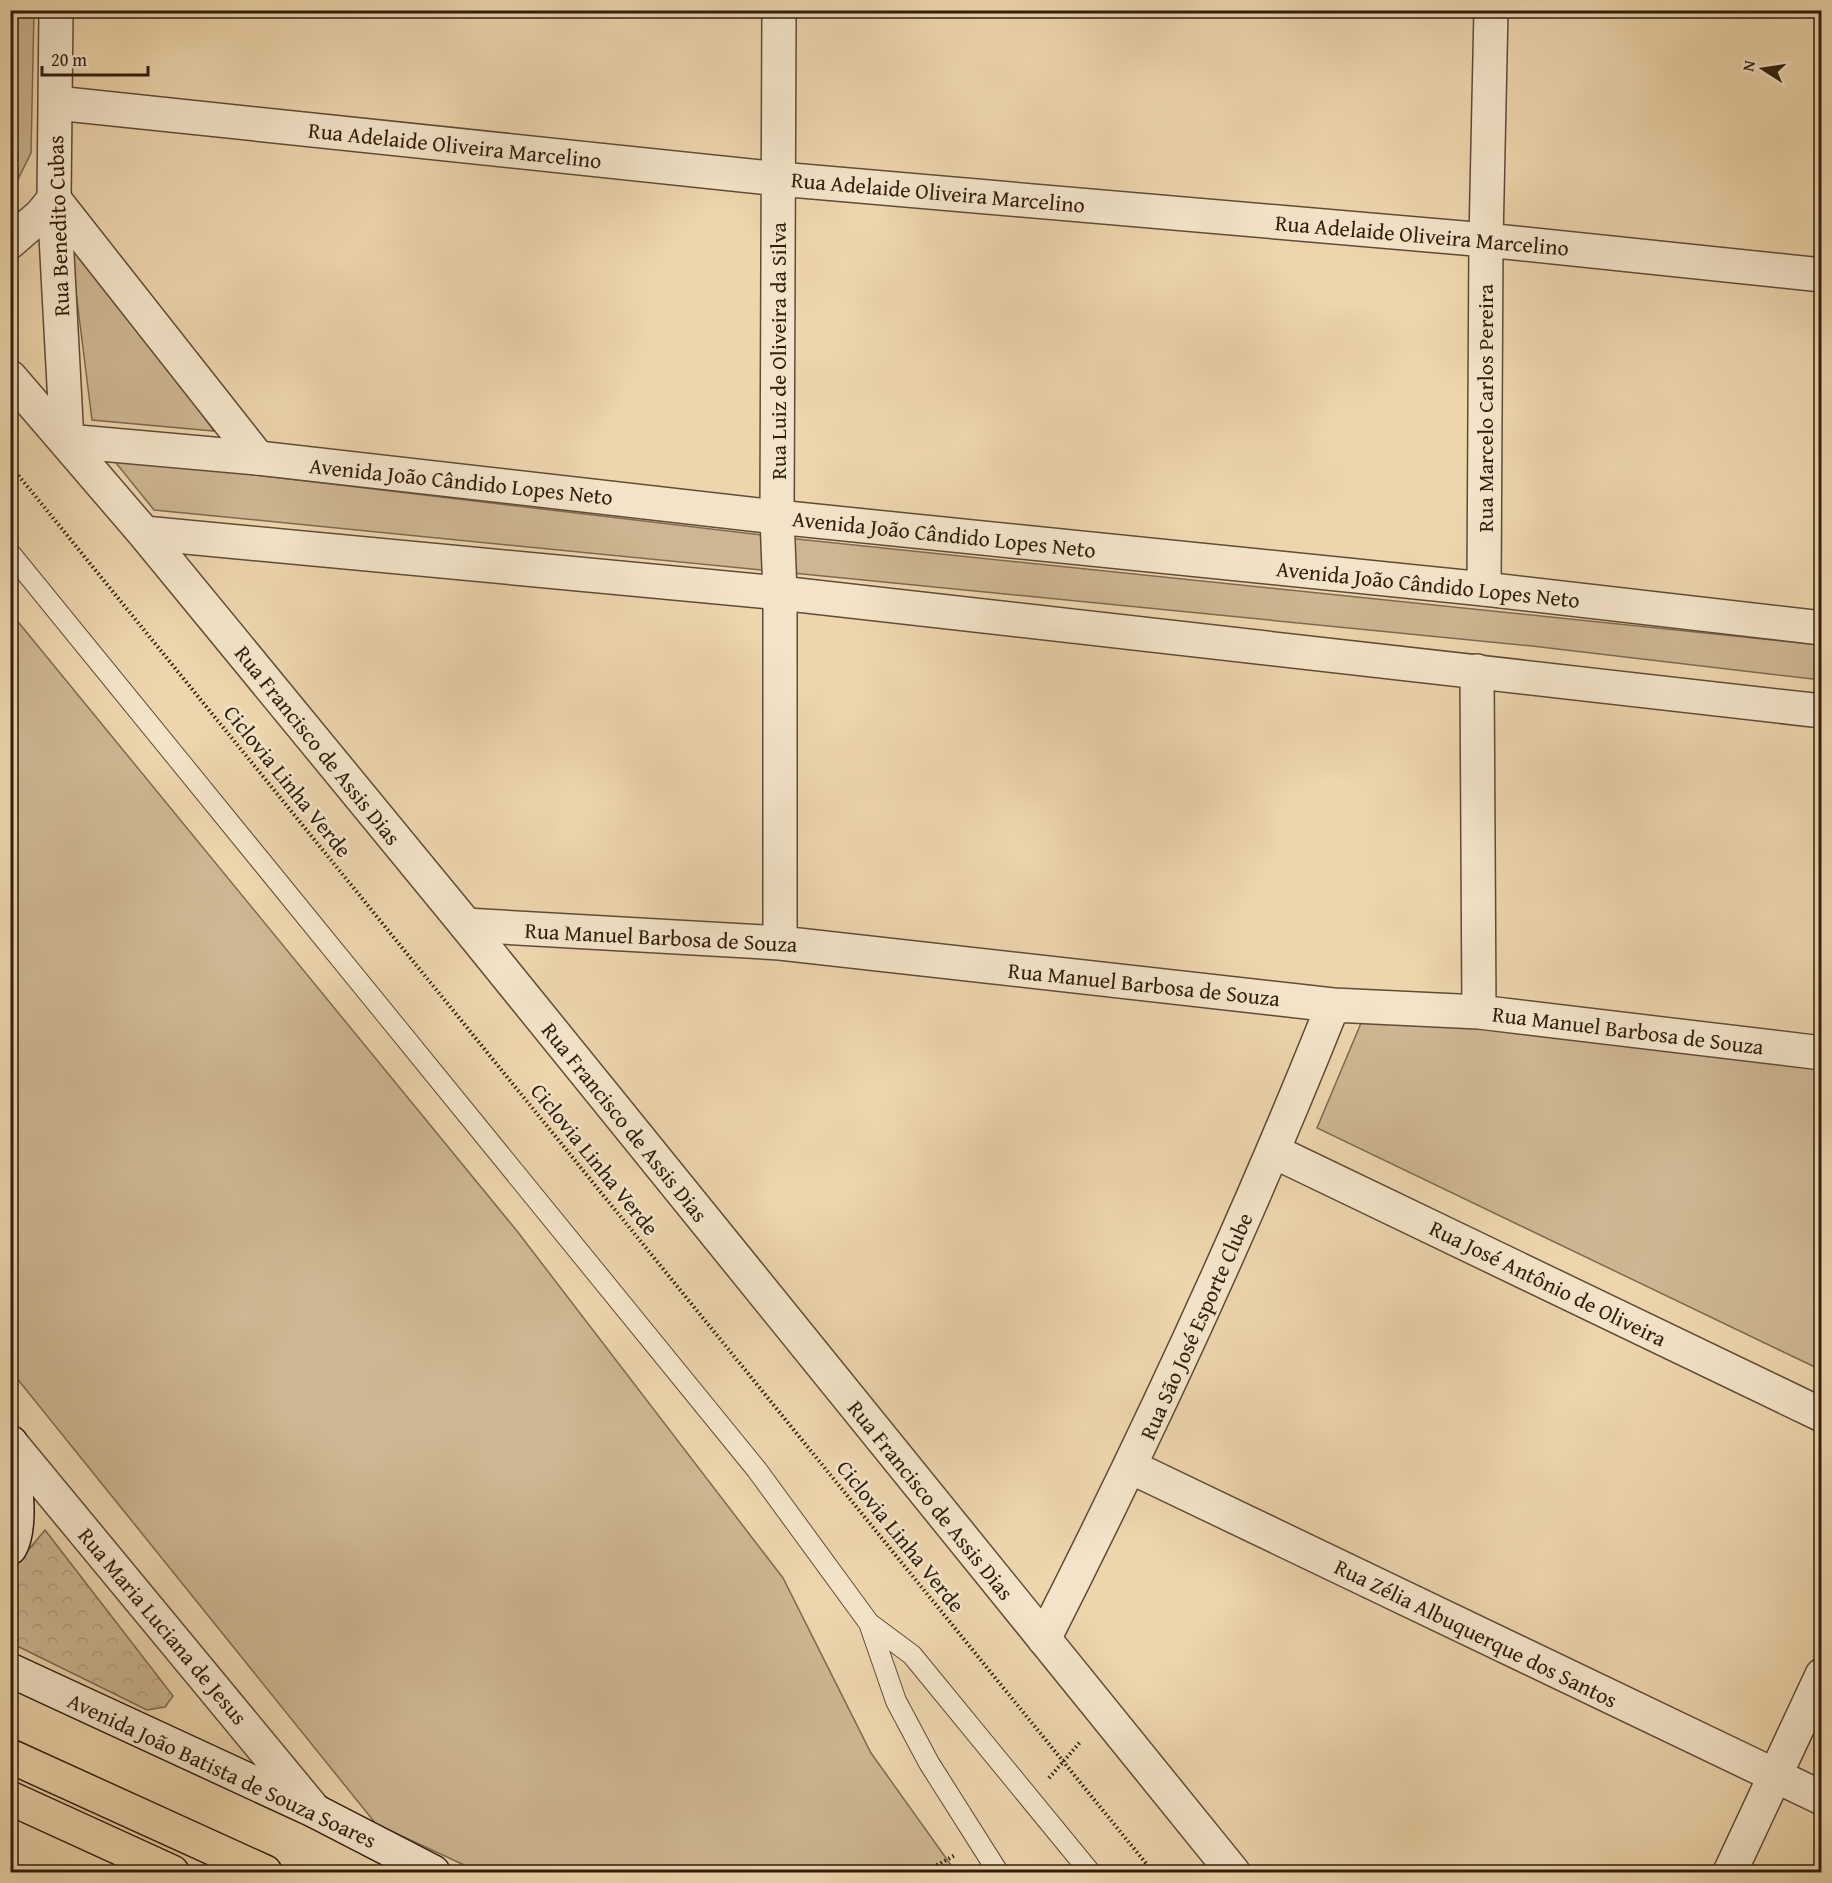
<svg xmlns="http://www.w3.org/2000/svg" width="1832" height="1883" viewBox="0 0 1832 1883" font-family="'Gentium Book Plus',serif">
	<defs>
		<pattern id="park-crowns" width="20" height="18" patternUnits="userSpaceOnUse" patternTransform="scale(1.5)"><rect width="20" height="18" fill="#cdb691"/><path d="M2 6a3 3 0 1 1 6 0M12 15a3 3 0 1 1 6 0" fill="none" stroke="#b09c7c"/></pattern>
	</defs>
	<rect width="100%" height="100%" fill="#edd5ac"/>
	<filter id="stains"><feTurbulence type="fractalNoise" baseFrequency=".00333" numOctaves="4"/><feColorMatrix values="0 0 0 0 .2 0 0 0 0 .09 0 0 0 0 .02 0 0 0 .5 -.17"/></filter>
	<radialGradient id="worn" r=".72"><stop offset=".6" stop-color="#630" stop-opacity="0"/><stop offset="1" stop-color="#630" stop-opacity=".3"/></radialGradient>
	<!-- green -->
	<path fill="#cdb691" stroke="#7e6a50" stroke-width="1.5" d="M11 10 34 11 31 153 15 185 11 186Z
		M68 228 214 431 92 420Z
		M112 458 787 538 1821 645V680L1532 646 154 510Z
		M10 612 517 1231 783 1578 871 1753 956 1872H479L376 1824 11 1371Z
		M1369 1004 1821 1061V1370L1317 1128Z"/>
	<!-- park -->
	<path fill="url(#park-crowns)" stroke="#7e6a50" stroke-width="1.5" d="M45 1530 173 1696 165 1707 147 1710 11 1643 10 1572Z"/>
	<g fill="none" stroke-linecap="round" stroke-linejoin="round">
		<!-- service casing -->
		<g stroke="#5f4c36" stroke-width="22">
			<path id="service" d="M10 553 757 1470 869 1623 912 1655 1090 1872
				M869 1623 896 1701 929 1763 998 1872"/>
		</g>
		<!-- minor casing -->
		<g stroke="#5f4c36" stroke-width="36">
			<path id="minor" d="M779 10 777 517 780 593V943
				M56 103 779 179 1486 240 1822 275
				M54 199 258 458
				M1484 589 1486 240 1491 10
				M1477 671 1479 1012
				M466 925 780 943 1333 1005 1479 1012 1822 1053
				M1275 1152 1822 1415
				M10 1442 315 1811
				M1131 1467 1822 1798
				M1044 1639C1149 1432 1247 1221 1333 1005"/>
		</g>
		<!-- tertiary casing -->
		<g stroke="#5f4c36" stroke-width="36">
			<path id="tertiary" d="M56 10 54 199 67 441
				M10 242 41 215 54 199
				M10 377 144 533 466 925 1233 1872
				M67 441 258 458 777 517 1484 589 1822 628
				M144 533 780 593 1822 711
				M1730 1872 1822 1675"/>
		</g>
		<!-- secondary casing -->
		<g stroke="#301e0e" stroke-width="36">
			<path id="secondary" d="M10 1548C24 1525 13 1469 11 1443
				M10 1670 315 1811 433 1872"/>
		</g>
		<!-- primary casing -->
		<g stroke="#301e0e" stroke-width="36">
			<path id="primary" d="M10 1756 265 1872
				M10 1798 172 1872"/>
		</g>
		<!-- path -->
		<path stroke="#301e0e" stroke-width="4" stroke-dasharray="1.5 3" stroke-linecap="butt" d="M10 465 1153 1872
			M1049 1778 1081 1741
			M925 1872 955 1855"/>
		<!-- service -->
		<use href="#service" stroke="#f3e4c9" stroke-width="20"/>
		<!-- minor -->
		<use href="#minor" stroke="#f3e4c9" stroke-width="33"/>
		<!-- tertiary -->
		<use href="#tertiary" stroke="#f3e4c9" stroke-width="33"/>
		<!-- secondary -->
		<use href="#secondary" stroke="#f3e4c9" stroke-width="33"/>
		<!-- primary -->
		<use href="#primary" stroke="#edd5ac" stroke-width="33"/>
	</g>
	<g text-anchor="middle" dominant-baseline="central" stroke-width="5" stroke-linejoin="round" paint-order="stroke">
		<!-- street labels -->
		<g font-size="22" fill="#301e0e" stroke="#f3e4c9">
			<text transform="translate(455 145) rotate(6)">Rua Adelaide Oliveira Marcelino</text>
			<text transform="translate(938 192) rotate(5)">Rua Adelaide Oliveira Marcelino</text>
			<text transform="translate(58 226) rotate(-92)">Rua Benedito Cubas</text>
			<text transform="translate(1422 235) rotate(5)">Rua Adelaide Oliveira Marcelino</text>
			<text transform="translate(778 351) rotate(-90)">Rua Luiz de Oliveira da Silva</text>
			<text transform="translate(1485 408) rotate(-90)">Rua Marcelo Carlos Pereira</text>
			<text transform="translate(461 481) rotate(6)">Avenida João Cândido Lopes Neto</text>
			<text transform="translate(944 534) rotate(6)">Avenida João Cândido Lopes Neto</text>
			<text transform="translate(1428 584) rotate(6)">Avenida João Cândido Lopes Neto</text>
			<text transform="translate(318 745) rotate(51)">Rua Francisco de Assis Dias</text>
			<text transform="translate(288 781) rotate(51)">Ciclovia Linha Verde</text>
			<text transform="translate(661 937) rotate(3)">Rua Manuel Barbosa de Souza</text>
			<text transform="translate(1144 984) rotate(6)">Rua Manuel Barbosa de Souza</text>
			<text transform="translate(1628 1030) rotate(7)">Rua Manuel Barbosa de Souza</text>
			<text transform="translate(625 1122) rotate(51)">Rua Francisco de Assis Dias</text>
			<text transform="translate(595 1159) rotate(51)">Ciclovia Linha Verde</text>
			<text transform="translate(1548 1283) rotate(26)">Rua José Antônio de Oliveira</text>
			<text transform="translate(1196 1326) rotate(-66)">Rua São José Esporte Clube</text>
			<text transform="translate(931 1500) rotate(51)">Rua Francisco de Assis Dias</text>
			<text transform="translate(901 1536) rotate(51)">Ciclovia Linha Verde</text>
			<text transform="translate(163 1626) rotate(50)">Rua Maria Luciana de Jesus</text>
			<text transform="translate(1476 1633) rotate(26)">Rua Zélia Albuquerque dos Santos</text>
			<text transform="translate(222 1770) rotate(25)">Avenida João Batista de Souza Soares</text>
		</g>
	</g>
	<!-- margin -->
	<rect width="1832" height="1883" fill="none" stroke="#edd5ac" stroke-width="36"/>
	<rect x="12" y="12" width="1808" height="1859" fill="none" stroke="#301e0e" stroke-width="3"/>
	<rect x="18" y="18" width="1796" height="1847" fill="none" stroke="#301e0e" stroke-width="1.5"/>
	<!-- north arrow -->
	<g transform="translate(1763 69) rotate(282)" stroke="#f3e4c9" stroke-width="4.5" paint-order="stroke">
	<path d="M0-4.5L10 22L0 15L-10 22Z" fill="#301e0e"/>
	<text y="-9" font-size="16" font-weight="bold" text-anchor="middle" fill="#301e0e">N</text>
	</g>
	<!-- scale -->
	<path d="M42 66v9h106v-9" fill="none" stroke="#301e0e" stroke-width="3"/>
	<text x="51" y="66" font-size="18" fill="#301e0e" stroke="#f3e4c9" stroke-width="4.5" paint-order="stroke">20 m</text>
	<rect width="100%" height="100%" filter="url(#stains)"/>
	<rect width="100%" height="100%" fill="url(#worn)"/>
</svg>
